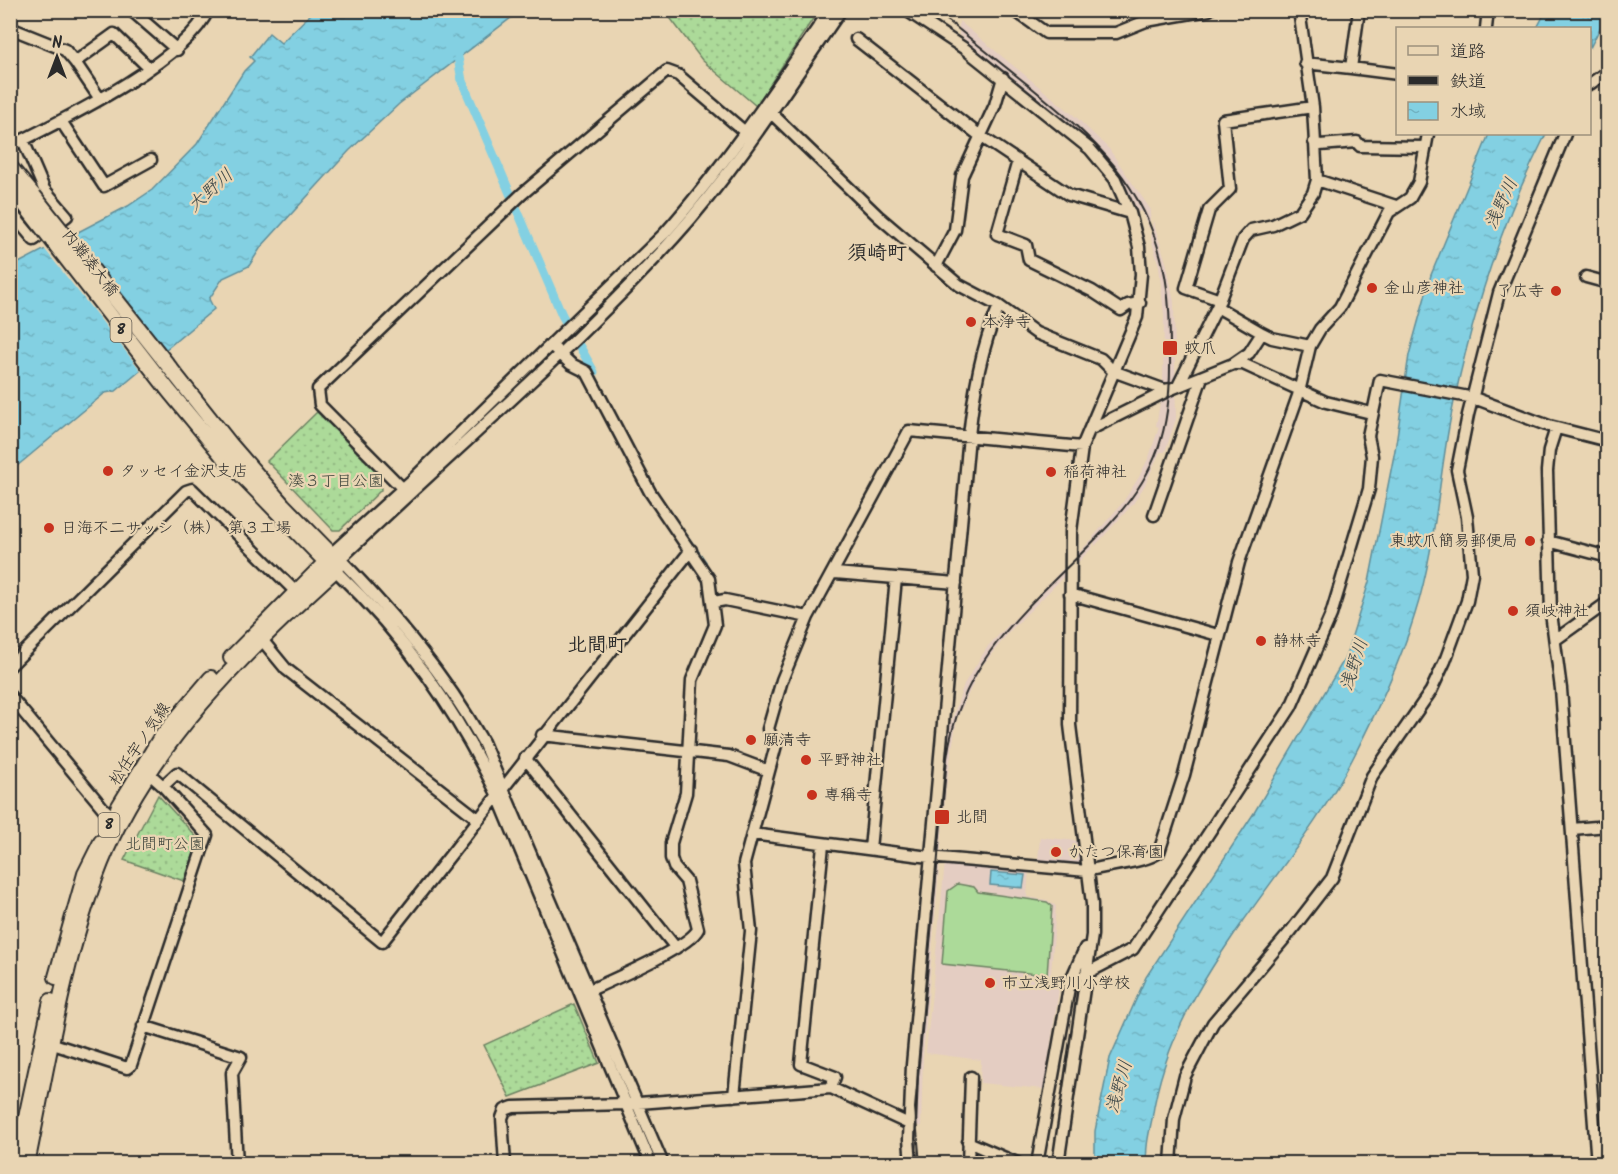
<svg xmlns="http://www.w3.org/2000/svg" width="1618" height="1174" viewBox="0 0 1618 1174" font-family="Kalam,'Klee One',sans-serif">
	<defs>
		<pattern id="grass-dots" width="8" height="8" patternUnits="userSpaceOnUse" patternTransform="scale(1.5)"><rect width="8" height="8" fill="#acda99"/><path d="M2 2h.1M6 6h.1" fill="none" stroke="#94bb84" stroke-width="1.8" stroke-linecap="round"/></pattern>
		<pattern id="water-ripples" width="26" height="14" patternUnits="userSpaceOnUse" patternTransform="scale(1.5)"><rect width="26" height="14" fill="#83d0e2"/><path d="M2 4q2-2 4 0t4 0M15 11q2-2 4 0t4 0" fill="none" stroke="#71b3c2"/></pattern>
	</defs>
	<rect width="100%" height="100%" fill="#e9d5b3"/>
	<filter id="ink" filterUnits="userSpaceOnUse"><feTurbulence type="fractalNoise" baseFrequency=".0167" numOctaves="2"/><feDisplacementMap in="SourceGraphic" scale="12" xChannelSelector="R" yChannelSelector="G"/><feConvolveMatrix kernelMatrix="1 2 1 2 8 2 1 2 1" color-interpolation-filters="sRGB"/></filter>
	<g filter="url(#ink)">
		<!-- built -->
		<path fill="#e4cdc2" d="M959 21 1076 117 1109 149 1151 210 1149 228 1141 211 1138 212 1122 179 1092 142 959 35Z
			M1153 221 1167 265 1174 302 1176 419 1165 452H1160L1145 485 1133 504 1095 546 1093 537 1123 502 1139 477 1149 457 1159 427 1156 426 1163 386 1164 315 1159 266 1151 239Z
			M1092 539 1093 547 1011 630 981 667 957 718 946 787 923 1058 921 1127 912 1123 946 728H949L964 684 988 646Z
			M1040 837 1078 841 1082 865 1038 860Z
			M945 862 1029 870 1027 897 1047 900 1056 906 1051 974 1061 976 1044 1089 980 1083 981 1060 926 1053Z"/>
		<!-- grass -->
		<path fill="url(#grass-dots)" stroke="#6c8262" stroke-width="1.5" d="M665 11H818L756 106 702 60Z
			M317 412 375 468 380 475 381 490 340 530H333L267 461Z
			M158 795 199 840 184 881 124 860Z
			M574 1004 599 1063 510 1097 484 1045Z"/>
		<!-- garden -->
		<path fill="#acda99" stroke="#6c8262" stroke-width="1.5" d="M958 884 974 887 978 892 1047 902 1052 906 1047 975 942 964 948 891Z"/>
		<!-- water -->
		<path fill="url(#water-ripples)" stroke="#608e99" stroke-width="1.5" d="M314 11H520L399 104 349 151 261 247 249 266 223 278 209 299 214 309 116 391 105 393 11 471V267L128 206 152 190 197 144 244 71 254 61 250 57 269 33 281 43Z
			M1546 11 1607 10 1608 12 1590 48V28H1537Z
			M1489 134H1546C1500 224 1470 321 1450 421 1438 485 1435 551 1415 614 1400 663 1378 708 1355 754 1293 877 1172 976 1152 1119 1149 1133 1145 1149 1147 1163L1095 1164V1131L1110 1058 1146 977 1254 813 1345 658 1369 582 1395 450 1409 355 1431 275Z
			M991 872 1025 875 1023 888 990 885Z"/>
		<!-- pier -->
		<path fill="#e9d5b3" d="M73 232 167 352 142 372 43 247Z"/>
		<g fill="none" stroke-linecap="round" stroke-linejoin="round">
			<!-- stream -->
			<path stroke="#608e99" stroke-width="2" d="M594 372 636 454
				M657 493 664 502
				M671 513 706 562"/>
			<!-- canal -->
			<path stroke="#83d0e2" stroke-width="9" d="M458 57 462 81 562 315 594 372"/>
			<!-- minor casing -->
			<g stroke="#2b2b2b" stroke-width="15">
				<path id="minor" d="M131 10 177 50
					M906 10 965 49 1090 149 1115 179 1130 213 1139 247 1141 274 1137 317 1082 447 1071 531 1070 725 1092 904V935L1058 1164
					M1014 10 1046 33H1116L1146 21 1209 10
					M10 28 65 50 75 62 114 34 149 68
					M1486 28 1488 10
					M856 39 979 135 1069 195 1130 213
					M75 62 100 99
					M1305 63 1351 68 1359 10
					M1351 68 1398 74
					M1590 84 1608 71
					M766 108 878 216 959 285 999 306 1036 333 1101 359 1113 371 1165 390 1170 389
					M61 121 104 186 151 160
					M1314 142 1320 145 1357 142 1360 146 1425 147
					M10 145 23 140
					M1018 161 997 234 1026 245 1029 260 1092 291 1121 310 1128 305 1140 303
					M1317 180 1396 206
					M10 211 34 240 67 216 44 189 23 140C71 116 188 58 208 10
					M936 266 955 230 962 176 995 105 1003 78
					M1586 277 1608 283
					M1220 300 1186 288 1209 210 1230 189 1223 120 1313 107
					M1262 333 1272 338 1310 346
					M551 345 571 364 587 372 650 492 709 579 715 625 692 680 686 793 671 843V858L674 867 686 881 698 929C690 947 612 980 590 990
					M1233 364H1243L1326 402 1371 413
					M1178 386 1217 307
					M1556 428 1549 450 1547 471 1551 613 1561 689 1597 1164
					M1089 430 1171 389 1233 364 1249 353 1262 333 1217 307 1243 239 1251 230 1273 225 1300 212 1313 193 1317 180 1313 107 1299 10
					M406 492 320 405 318 389 522 194 667 71 678 75 745 132
					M1154 515 1202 377
					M1548 541 1608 557
					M331 554 410 482 665 233C726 164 777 87 830 10
					M335 570C407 639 453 706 497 794L651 1164
					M835 573 956 583
					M1070 594 1218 635
					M714 602 725 600 808 617
					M258 635 286 669 478 819
					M1555 640 1608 602
					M10 666 186 491 192 489 301 597
					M10 696 103 808 120 822
					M542 735 729 756 769 771
					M525 758 676 948
					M163 786 177 773 382 942 691 550
					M1572 829 1608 826
					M752 834 929 857 1087 871C1105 865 1148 862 1159 852L1184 775 1239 562 1298 396 1310 346 1320 329 1340 307 1389 212 1410 198 1419 182 1428 134
					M823 845 801 1064 835 1077 831 1088
					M870 849 896 578
					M1085 974 1133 949 1291 707 1331 615 1369 489 1372 456 1368 436 1380 380 1474 398 1549 426 1608 441
					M143 1026 241 1057 232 1073 237 1164
					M44 1041 127 1068 131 1065 207 835 163 786 144 769
					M734 1096 751 931 744 864 776 745 768 729 782 680 808 617 909 431 1082 447
					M1595 1136 1608 1135
					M968 1142 1019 1164
					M505 1164 502 1118 505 1110 513 1107 626 1104 831 1088 909 1124
					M663 1164 483 742C444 673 395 616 340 559 451 453 570 352 674 238 737 168 787 88 841 10
					M911 1164 909 1139 912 1065 969 436C974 390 981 348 999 306
					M968 1164 971 1077
					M1037 1164 1070 982 1085 948
					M1171 1164 1174 1119 1185 1076 1213 1023 1291 931 1332 878 1372 776 1431 691 1445 661 1467 601 1472 574 1467 517 1457 470 1468 415 1499 293 1565 134"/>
			</g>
			<!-- major casing -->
			<g stroke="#2b2b2b" stroke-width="18">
				<path id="major" d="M10 167 34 196
					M10 187 24 204
					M221 454 331 567
					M231 658 326 562 331 554
					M118 808 161 737 211 678
					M56 977 85 874 101 842
					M16 1164 51 1001
					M27 1164C48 1063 63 959 101 863 148 746 243 653 335 570L340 559 331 554 283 505 231 445"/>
			</g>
			<!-- minor -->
			<use href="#minor" stroke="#e9d5b3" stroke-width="10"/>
			<!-- major -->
			<use href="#major" stroke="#e9d5b3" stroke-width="14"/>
			<!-- rail -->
			<path stroke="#2b2b2b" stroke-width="2" d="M920 1164 915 1108 947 758C961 652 1040 599 1109 525 1158 472 1171 429 1170 358 1170 327 1170 296 1163 266 1144 183 1095 140 1032 88 999 62 967 36 935 10"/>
			<!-- major-bridge casing -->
			<g stroke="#2b2b2b" stroke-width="18" stroke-linecap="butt">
				<path id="major-bridge" d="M34 196 231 445
					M24 204 169 391 221 454"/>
			</g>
			<!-- major-bridge -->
			<use href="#major-bridge" stroke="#e9d5b3" stroke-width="14"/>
		</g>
	</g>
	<!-- markers -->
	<g fill="#c8321e" stroke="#e9d5b3" stroke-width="2">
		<circle cx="1372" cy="288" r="6"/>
		<circle cx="1556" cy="291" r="6"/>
		<circle cx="971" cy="322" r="6"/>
		<rect x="1162" y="340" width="16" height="16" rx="3"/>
		<circle cx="108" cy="471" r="6"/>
		<circle cx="1051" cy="472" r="6"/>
		<circle cx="49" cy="528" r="6"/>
		<circle cx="1530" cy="541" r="6"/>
		<circle cx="1513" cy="611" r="6"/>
		<circle cx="1261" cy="641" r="6"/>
		<circle cx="751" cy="740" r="6"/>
		<circle cx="806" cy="760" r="6"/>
		<circle cx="812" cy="795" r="6"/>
		<rect x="934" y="809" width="16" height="16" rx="3"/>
		<circle cx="1056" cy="852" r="6"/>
		<circle cx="990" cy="983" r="6"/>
	</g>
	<g text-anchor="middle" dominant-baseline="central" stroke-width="4.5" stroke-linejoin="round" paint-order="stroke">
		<!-- shield labels -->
		<g fill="#e9d5b3" stroke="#645e54" stroke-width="1.5">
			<rect x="110.5" y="318" width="21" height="24" rx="4.5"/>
			<rect x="98.5" y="813" width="21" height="24" rx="4.5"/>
		</g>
		<g font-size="15" font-weight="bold" fill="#2b2b2b">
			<text x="121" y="330">8</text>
			<text x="109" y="825">8</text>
		</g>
		<!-- street labels -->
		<g font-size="16" fill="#2b2b2b" stroke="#e9d5b3">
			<text transform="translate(90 263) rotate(52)">内灘湊大橋</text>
			<text transform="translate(140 744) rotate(-56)">松任宇ノ気線</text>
		</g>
		<!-- poi labels -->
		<g font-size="16" fill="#2b2b2b" stroke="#e9d5b3" text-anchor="start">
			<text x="1384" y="288">金山彦神社</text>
			<text x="1544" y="291" text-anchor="end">了広寺</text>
			<text x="983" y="322">本浄寺</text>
			<text x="1184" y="348">蚊爪</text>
			<text x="120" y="471">タッセイ金沢支店</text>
			<text x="1063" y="472">稲荷神社</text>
			<text x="61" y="528">日海不二サッシ（株） 第３工場</text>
			<text x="1518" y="541" text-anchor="end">東蚊爪簡易郵便局</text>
			<text x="1525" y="611">須岐神社</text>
			<text x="1273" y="641">静林寺</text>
			<text x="763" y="740">願清寺</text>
			<text x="818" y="760">平野神社</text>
			<text x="824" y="795">専稱寺</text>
			<text x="956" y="817">北間</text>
			<text x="1068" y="852">かたつ保育園</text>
			<text x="1002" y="983">市立浅野川小学校</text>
		</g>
		<!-- park labels -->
		<g font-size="16" fill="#3e453c" stroke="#e9d5b3">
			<text x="336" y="481">湊３丁目公園</text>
			<text x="165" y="844">北間町公園</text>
		</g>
		<!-- water labels -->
		<g font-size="18" font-style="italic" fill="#384446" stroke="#e9d5b3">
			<text transform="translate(211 191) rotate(-42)">大野川</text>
			<text transform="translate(1502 204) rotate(-65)">浅野川</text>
			<text transform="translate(1355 665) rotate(-72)">浅野川</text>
			<text transform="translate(1120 1087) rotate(-74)">浅野川</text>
		</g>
		<!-- quarter labels -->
		<g font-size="20" font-weight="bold" fill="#2b2b2b" stroke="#e9d5b3">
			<text x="877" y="254">須崎町</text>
			<text x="597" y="646">北間町</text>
		</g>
	</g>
	<!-- margin -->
	<rect width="1618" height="1174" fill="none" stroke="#e9d5b3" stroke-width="36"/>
	<rect x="18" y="18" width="1582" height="1138" fill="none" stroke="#2b2b2b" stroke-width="2" filter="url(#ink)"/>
	<!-- legend -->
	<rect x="1396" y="27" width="195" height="108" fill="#e9d5b3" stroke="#9d917d" stroke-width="1.5"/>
	<rect x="1408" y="46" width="30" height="9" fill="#e9d5b3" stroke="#9d917d" stroke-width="1.5"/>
	<text x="1450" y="57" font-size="18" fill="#2b2b2b">道路</text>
	<rect x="1408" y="76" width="30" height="9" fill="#2b2b2b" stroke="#9d917d" stroke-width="1.5"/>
	<text x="1450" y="87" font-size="18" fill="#2b2b2b">鉄道</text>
	<rect x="1408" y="102" width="30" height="18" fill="url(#water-ripples)" stroke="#9d917d" stroke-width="1.5"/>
	<text x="1450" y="117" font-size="18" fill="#2b2b2b">水域</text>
	<!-- north arrow -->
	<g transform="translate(57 57)" stroke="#e9d5b3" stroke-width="4.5" paint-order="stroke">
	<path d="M0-4.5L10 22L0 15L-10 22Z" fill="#2b2b2b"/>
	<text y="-9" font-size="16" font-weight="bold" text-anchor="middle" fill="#2b2b2b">N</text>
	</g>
</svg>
